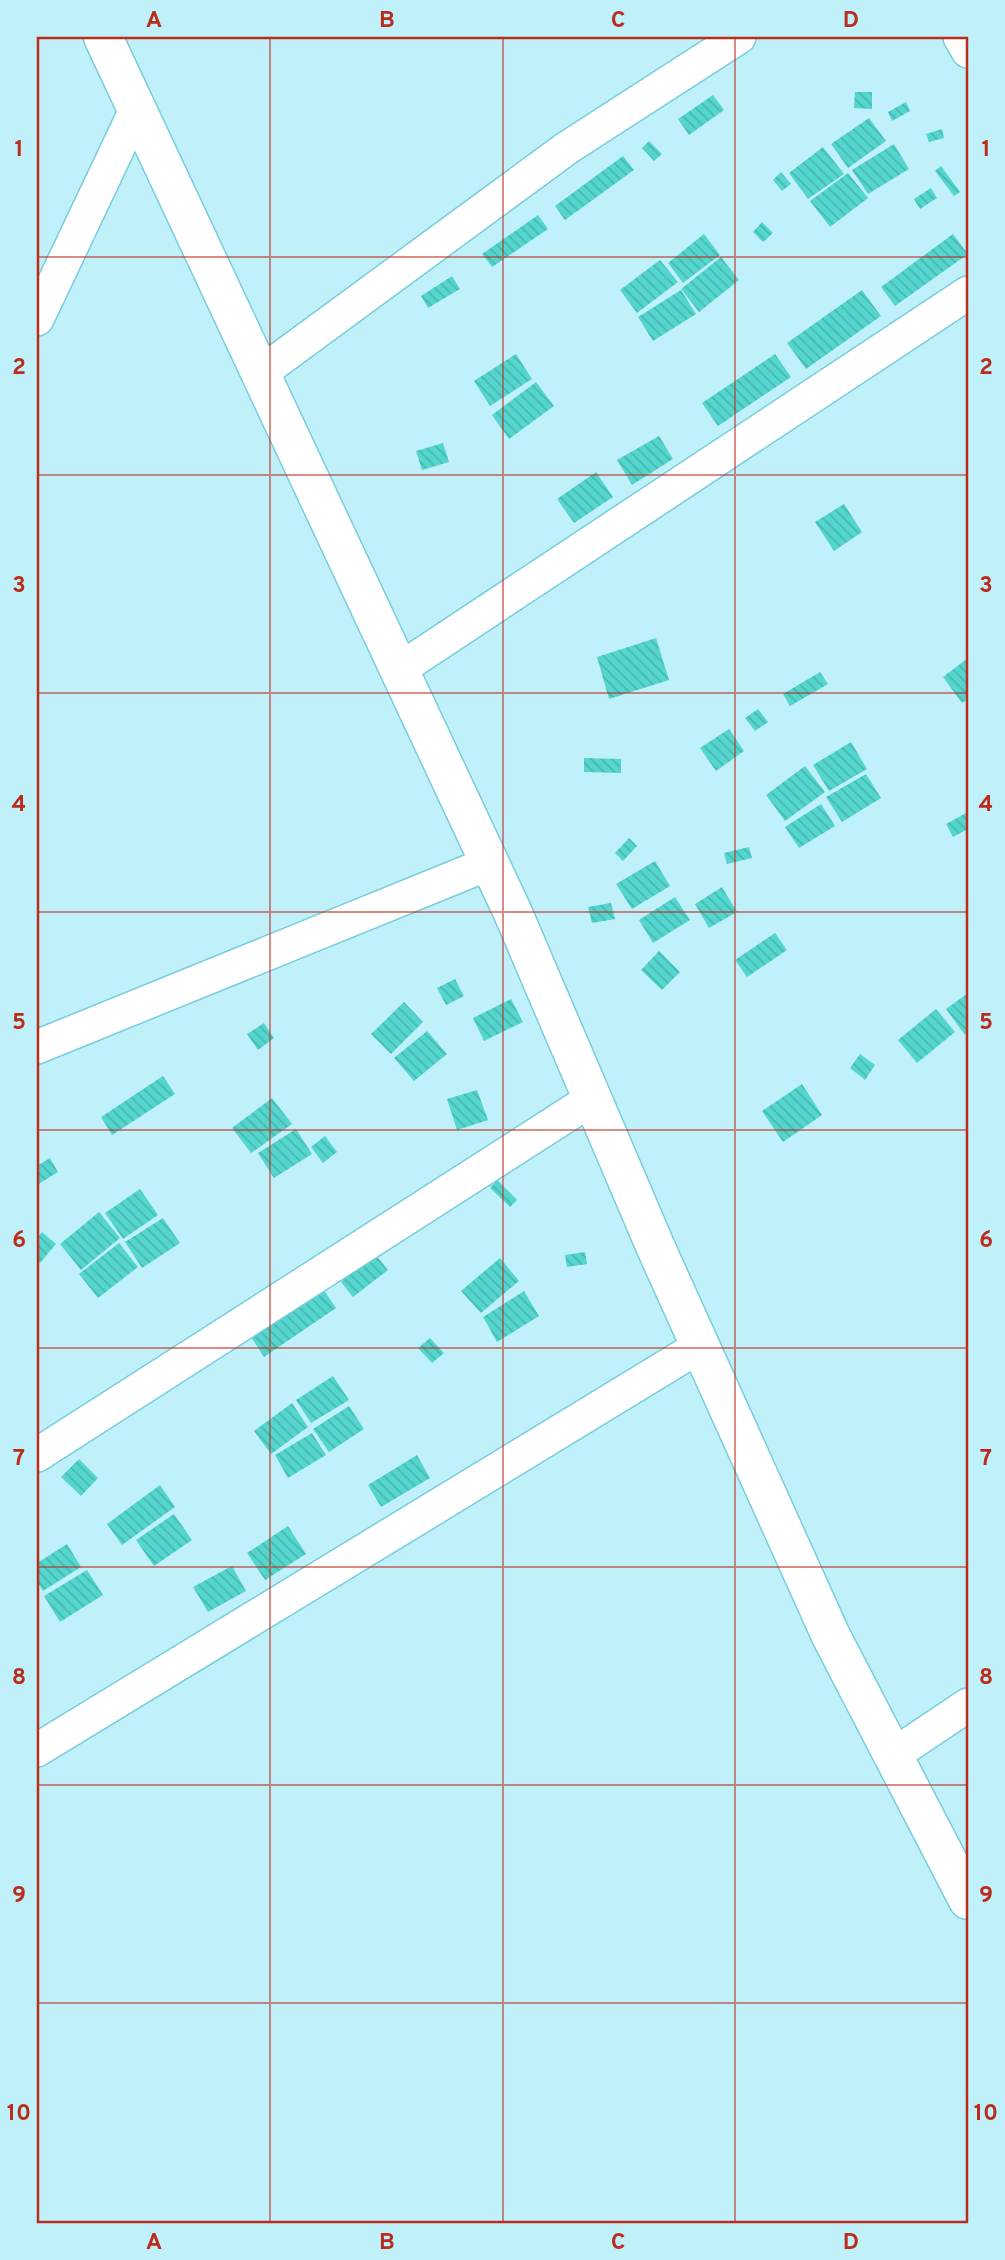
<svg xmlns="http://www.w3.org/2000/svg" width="1005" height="2260" viewBox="0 0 1005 2260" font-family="Overpass,sans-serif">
	<defs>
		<pattern id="building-back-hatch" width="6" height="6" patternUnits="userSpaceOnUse" patternTransform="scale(1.75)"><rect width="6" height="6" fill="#54d6cf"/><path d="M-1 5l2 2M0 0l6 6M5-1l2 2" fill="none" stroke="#48b7b1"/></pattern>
	</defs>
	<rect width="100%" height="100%" fill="#c0f1fa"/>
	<!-- building -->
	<path fill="url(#building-back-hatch)" d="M855 92H872V109L854 108Z
		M713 95 724 110 689 135 678 119Z
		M906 102 910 111 892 121 888 112Z
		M869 118 886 141 848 168 831 144Z
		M942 129 944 138 929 142 926 134Z
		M649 141 662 154 654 161 642 148Z
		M894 144 909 169 868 194 852 170Z
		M823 147 844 174 808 199 789 173Z
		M623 156 634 170 565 220 555 206Z
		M941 166 960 192 954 196 935 171Z
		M781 172 791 184 782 191 773 180Z
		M848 173 868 198 830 227 810 201Z
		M931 188 937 198 920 209 914 199Z
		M538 215 548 229 492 267 482 254Z
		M762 222 773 233 763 242 753 232Z
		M704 234 720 255 683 283 668 263Z
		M953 234 968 254 895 306 881 287Z
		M721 257 739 280 699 312 681 289Z
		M660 260 678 282 637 313 620 290Z
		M452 276 460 289 428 308 421 296Z
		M681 290 696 314 653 341 638 317Z
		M862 290 881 316 806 369 787 343Z
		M516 354 532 379 490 406 474 381Z
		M775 354 791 377 718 426 702 403Z
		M536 382 554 406 509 439 492 415Z
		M659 436 673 459 632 485 617 460Z
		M443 443 449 462 422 470 416 451Z
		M596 472 613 497 574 523 557 499Z
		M844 504 862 532 834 551 815 522Z
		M656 638 669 680 609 699 597 657Z
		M968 658V699L962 703 943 677Z
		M820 672 828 684 790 706 783 694Z
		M758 709 768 722 755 731 745 718Z
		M729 729 744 751 716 771 700 748Z
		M851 742 867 769 829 791 813 765Z
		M584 758 621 759V773L584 772Z
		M805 766 825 792 785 821 766 795Z
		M866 774 881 798 842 822 826 797Z
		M821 804 835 826 799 848 785 827Z
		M968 812V829L953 837 946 824Z
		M629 838 637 846 623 861 615 853Z
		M749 847 752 858 727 864 724 853Z
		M655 861 670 886 632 909 616 884Z
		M722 887 737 912 709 928 695 904Z
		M675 897 690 920 653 943 639 920Z
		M611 903 615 919 592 923 588 907Z
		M775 933 787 950 747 977 735 960Z
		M659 951 680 972 662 990 641 970Z
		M455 979 464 996 446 1005 437 988Z
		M968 993V1033L965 1035 946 1009Z
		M511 999 523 1022 484 1041 473 1018Z
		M404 1002 423 1022 391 1054 371 1034Z
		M936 1009 955 1032 917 1063 898 1040Z
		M264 1023 274 1038 258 1050 247 1034Z
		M427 1031 447 1054 414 1081 394 1058Z
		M860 1054 875 1065 865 1080 850 1068Z
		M163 1076 175 1094 112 1135 101 1117Z
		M802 1084 822 1115 783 1142 762 1111Z
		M477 1090 488 1120 457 1130 447 1099Z
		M272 1098 292 1124 251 1153 232 1128Z
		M296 1129 312 1154 274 1178 258 1153Z
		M325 1136 337 1152 323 1163 311 1147Z
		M50 1158 58 1172 37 1185V1166Z
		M497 1180 517 1200 510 1207 490 1188Z
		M140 1189 158 1215 123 1239 105 1213Z
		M99 1212 120 1238 81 1270 60 1244Z
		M163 1218 180 1243 142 1268 125 1242Z
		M42 1232 56 1244 40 1263 37 1260V1238Z
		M119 1243 138 1267 98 1298 79 1274Z
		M585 1252 587 1264 567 1267 565 1255Z
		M375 1254 388 1270 353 1297 341 1282Z
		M500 1258 519 1281 481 1313 461 1291Z
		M323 1289 336 1308 264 1357 251 1337Z
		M524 1291 539 1316 497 1342 483 1317Z
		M430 1338 444 1353 432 1363 418 1348Z
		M333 1376 349 1400 311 1423 296 1400Z
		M292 1403 308 1427 271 1454 254 1431Z
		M349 1406 364 1429 329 1452 313 1429Z
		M312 1433 326 1455 288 1478 275 1455Z
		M417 1455 430 1478 381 1507 368 1485Z
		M79 1459 98 1478 81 1496 61 1477Z
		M160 1485 175 1507 122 1545 107 1524Z
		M174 1514 192 1540 154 1566 136 1540Z
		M288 1526 306 1554 265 1580 247 1553Z
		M67 1544 81 1567 43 1591 37 1581V1563Z
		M232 1566 246 1591 208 1612 193 1587Z
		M87 1570 103 1595 60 1622 44 1596Z"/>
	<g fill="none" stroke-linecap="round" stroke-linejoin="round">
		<!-- minor casing -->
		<g stroke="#77cddd" stroke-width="36">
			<path id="minor" d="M960 37 968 51
				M37 319 137 108
				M262 372 567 148 739 37
				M400 669 968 293
				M37 1047 490 863
				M37 1455 592 1099
				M37 1750 700 1346
				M892 1756 968 1705"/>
		</g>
		<!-- tertiary casing -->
		<g stroke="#77cddd" stroke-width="41">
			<path id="tertiary" d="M103 37 513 913 656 1248 831 1636 968 1900"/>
		</g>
		<!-- minor -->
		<use href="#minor" stroke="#fff" stroke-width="33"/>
		<!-- tertiary -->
		<use href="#tertiary" stroke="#fff" stroke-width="38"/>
	</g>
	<!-- grid -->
	<path fill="none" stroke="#ba2d1d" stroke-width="2" stroke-opacity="0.55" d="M270 37V2223M503 37V2223M735 37V2223M37 257H968M37 475H968M37 693H968M37 912H968M37 1130H968M37 1348H968M37 1567H968M37 1785H968M37 2003H968"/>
	<!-- border -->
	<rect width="1005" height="2260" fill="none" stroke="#c0f1fa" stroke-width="77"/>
	<rect x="38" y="38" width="929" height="2184" fill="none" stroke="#ba2d1d" stroke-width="2.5"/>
	<g font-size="23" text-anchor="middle" font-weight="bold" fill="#ba2d1d">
		<text x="154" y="27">A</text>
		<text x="387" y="27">B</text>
		<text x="618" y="27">C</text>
		<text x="851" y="27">D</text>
		<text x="19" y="156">1</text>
		<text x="986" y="156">1</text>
		<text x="19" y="374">2</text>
		<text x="986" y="374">2</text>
		<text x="19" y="592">3</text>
		<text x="986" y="592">3</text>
		<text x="19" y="811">4</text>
		<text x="986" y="811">4</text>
		<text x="19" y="1029">5</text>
		<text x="986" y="1029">5</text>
		<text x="19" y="1247">6</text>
		<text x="986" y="1247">6</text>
		<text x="19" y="1465">7</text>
		<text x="986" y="1465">7</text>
		<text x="19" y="1684">8</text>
		<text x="986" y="1684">8</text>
		<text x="19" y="1902">9</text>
		<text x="986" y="1902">9</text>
		<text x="19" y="2120">10</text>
		<text x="986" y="2120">10</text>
		<text x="154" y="2249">A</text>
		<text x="387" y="2249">B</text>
		<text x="618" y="2249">C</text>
		<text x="851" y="2249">D</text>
	</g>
</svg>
